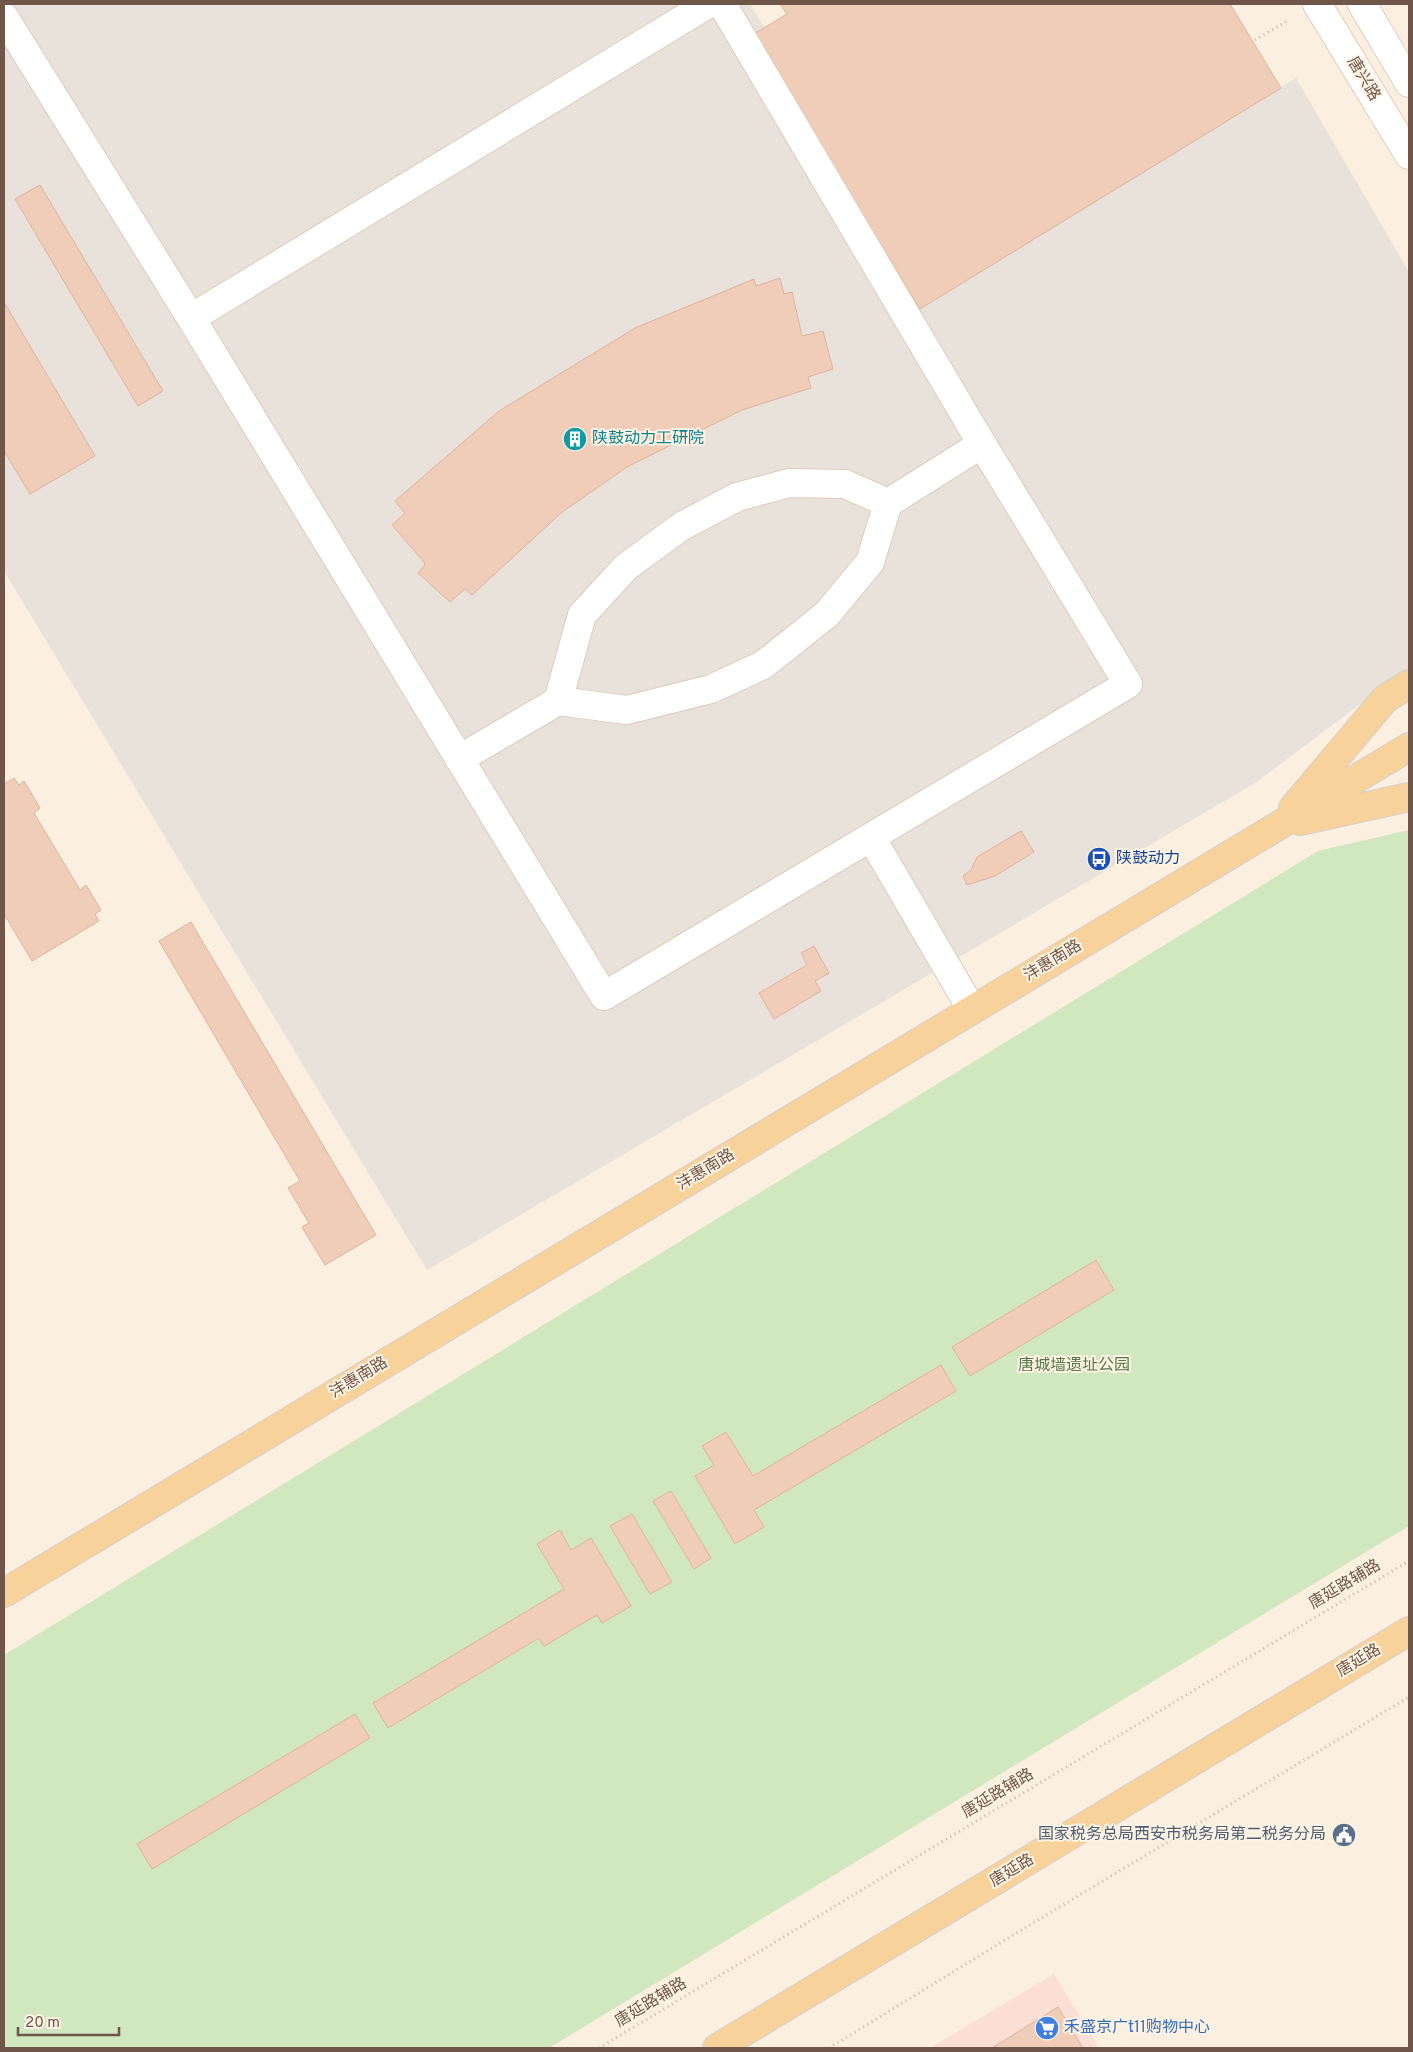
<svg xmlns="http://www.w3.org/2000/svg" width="1413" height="2052" viewBox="0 0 1413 2052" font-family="Overpass,'Noto Sans SC',sans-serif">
	<rect width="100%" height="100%" fill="#fbefe0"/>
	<!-- commercial -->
	<path fill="#fbded4" d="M1054 1974 1099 2048H930Z"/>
	<!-- industrial -->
	<path fill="#e9e2db" d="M4 4H750L926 294 1296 78 1409 272V670L1394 679 1255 783 427 1270 4 571Z"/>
	<!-- green -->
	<path fill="#d0e7c0" d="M1409 830V1526L549 2048H4V1655L1318 851Z"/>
	<!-- building -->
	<path fill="#efcdb9" stroke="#e0b39a" d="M780 4H1230L1281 88 920 309 752 35 787 14Z
		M40 185 163 391 138 406 15 199Z
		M780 278 784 294 792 292 802 336 823 331 833 369 808 377 811 388 742 410 627 467 561 513 472 595 465 589 450 602 418 573 425 565 424 562 392 525 405 513 395 501 499 411 635 328 754 279 756 286Z
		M4 302 95 456 30 494 4 451Z
		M14 778 19 785 24 781 40 808 34 813 80 890 86 885 101 910 95 914 99 921 32 961 4 914V784Z
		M1021 831 1034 852 995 876 967 885 963 876 971 870 977 857Z
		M191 922 376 1235 325 1265 302 1227 309 1223 288 1188 300 1181 159 941Z
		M814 946 829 973 815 981 821 991 774 1019 759 993 807 965 801 953Z
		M1096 1260 1114 1290 970 1376 952 1347Z
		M941 1365 956 1391 754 1510 764 1527 735 1544 695 1476 714 1465 702 1446 726 1432 753 1476Z
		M671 1491 711 1558 694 1569 653 1501Z
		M632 1514 672 1582 650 1594 610 1526Z
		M560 1530 571 1550 591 1538 631 1606 602 1623 597 1615 544 1646 539 1638 388 1728 373 1703 564 1589 537 1544Z
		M355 1714 370 1738 152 1869 137 1844Z
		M1058 2007 1083 2048H992Z"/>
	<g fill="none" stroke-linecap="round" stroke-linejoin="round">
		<!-- street casing -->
		<g stroke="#decbbc" stroke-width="30">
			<path id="street" d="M4 17 191 318 604 996 1128 684 982 444 722 4
				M191 318 708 4
				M558 701 582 615 626 567 682 526 737 497 789 483 845 484 888 503
				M459 759 558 701 627 710 711 689 763 665 827 614 870 562 888 503 982 444
				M871 837 972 1010"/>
		</g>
		<!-- secondary casing -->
		<g stroke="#e3ccbb" stroke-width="30">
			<path id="secondary" d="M1317 4 1409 155
				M1362 4 1409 83"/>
		</g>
		<!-- primary casing -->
		<g stroke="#d7d0cc" stroke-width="30">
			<path id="primary" d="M1293 808 1385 699 1409 684
				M1300 821 1409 797
				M4 1593 1409 747
				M717 2048 1409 1631"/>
		</g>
		<!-- path -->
		<path stroke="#d3b09d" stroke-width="3" stroke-dasharray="1 4" stroke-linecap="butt" d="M1255 40 1289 20
			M599 2048 1409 1561
			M829 2048 1023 1929 1409 1697"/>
		<!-- street -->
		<use href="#street" stroke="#fff" stroke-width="28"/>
		<!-- secondary -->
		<use href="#secondary" stroke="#fff" stroke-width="28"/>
		<!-- primary -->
		<use href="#primary" stroke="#f7d29a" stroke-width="28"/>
	</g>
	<!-- icons -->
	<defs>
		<g id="building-disc" transform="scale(1.25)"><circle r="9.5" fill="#0f9aa8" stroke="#fef4e5"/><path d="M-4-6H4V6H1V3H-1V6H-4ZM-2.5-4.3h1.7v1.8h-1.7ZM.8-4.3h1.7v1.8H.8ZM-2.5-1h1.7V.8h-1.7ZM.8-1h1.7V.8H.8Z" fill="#fff"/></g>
		<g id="bus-disc" transform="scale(1.25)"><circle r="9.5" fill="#1a4fb4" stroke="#fef4e5"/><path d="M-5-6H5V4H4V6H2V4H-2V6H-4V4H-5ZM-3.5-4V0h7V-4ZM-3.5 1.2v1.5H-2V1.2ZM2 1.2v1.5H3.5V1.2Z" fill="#fff"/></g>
		<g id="civic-disc" transform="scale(1.25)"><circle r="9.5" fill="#5c6f8a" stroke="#fef4e5"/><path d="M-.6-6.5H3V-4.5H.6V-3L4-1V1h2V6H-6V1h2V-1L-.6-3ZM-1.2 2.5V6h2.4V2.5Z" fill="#fff"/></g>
		<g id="supermarket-disc" transform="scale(1.25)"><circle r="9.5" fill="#3f7fe0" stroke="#fef4e5"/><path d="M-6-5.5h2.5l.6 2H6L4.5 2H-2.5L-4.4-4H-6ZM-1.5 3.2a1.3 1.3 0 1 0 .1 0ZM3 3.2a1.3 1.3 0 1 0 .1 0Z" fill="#fff"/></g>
	</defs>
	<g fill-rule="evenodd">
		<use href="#building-disc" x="575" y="439"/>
		<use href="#bus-disc" x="1099" y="859"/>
		<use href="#civic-disc" x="1344" y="1835"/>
		<use href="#supermarket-disc" x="1047" y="2028"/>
	</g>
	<g text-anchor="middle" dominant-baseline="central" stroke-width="4" stroke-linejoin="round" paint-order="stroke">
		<!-- street labels -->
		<g font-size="16" fill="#705649" stroke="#fef4e5">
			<text transform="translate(1363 79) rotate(59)">唐兴路</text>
			<text transform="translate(1053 961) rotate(-31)">沣惠南路</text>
			<text transform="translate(706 1170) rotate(-31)">沣惠南路</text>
			<text transform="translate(359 1378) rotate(-31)">沣惠南路</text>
			<text transform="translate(1345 1585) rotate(-31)">唐延路辅路</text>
			<text transform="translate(1359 1661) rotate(-31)">唐延路</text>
			<text transform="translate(998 1794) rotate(-31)">唐延路辅路</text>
			<text transform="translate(1012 1871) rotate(-31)">唐延路</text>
			<text transform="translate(651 2003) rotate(-31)">唐延路辅路</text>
		</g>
		<!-- culture labels -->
		<g font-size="16" fill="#0d838f" stroke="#fef4e5" text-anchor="start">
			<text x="592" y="439">陕鼓动力工研院</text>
		</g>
		<!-- transit labels -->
		<g font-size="16" fill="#164399" stroke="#fef4e5" text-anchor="start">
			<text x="1116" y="859">陕鼓动力</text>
		</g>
		<!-- park labels -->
		<g font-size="16" fill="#557a44" stroke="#fef4e5">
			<text x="1074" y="1366">唐城墙遗址公园</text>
		</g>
		<!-- service labels -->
		<g font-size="16" fill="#4e5e75" stroke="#fef4e5" text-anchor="end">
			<text x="1326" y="1835">国家税务总局西安市税务局第二税务分局</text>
		</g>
		<!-- shop labels -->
		<g font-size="16" fill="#366cbe" stroke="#fef4e5" text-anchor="start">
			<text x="1064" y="2028">禾盛京广t11购物中心</text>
		</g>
	</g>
	<!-- border -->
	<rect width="1413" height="2052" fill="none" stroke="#705649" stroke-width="10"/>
	<!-- scale -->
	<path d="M18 2027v8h101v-8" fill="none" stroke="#705649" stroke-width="2.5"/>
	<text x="25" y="2027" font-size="15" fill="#705649" stroke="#fef4e5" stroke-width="4" paint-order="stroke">20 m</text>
</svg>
